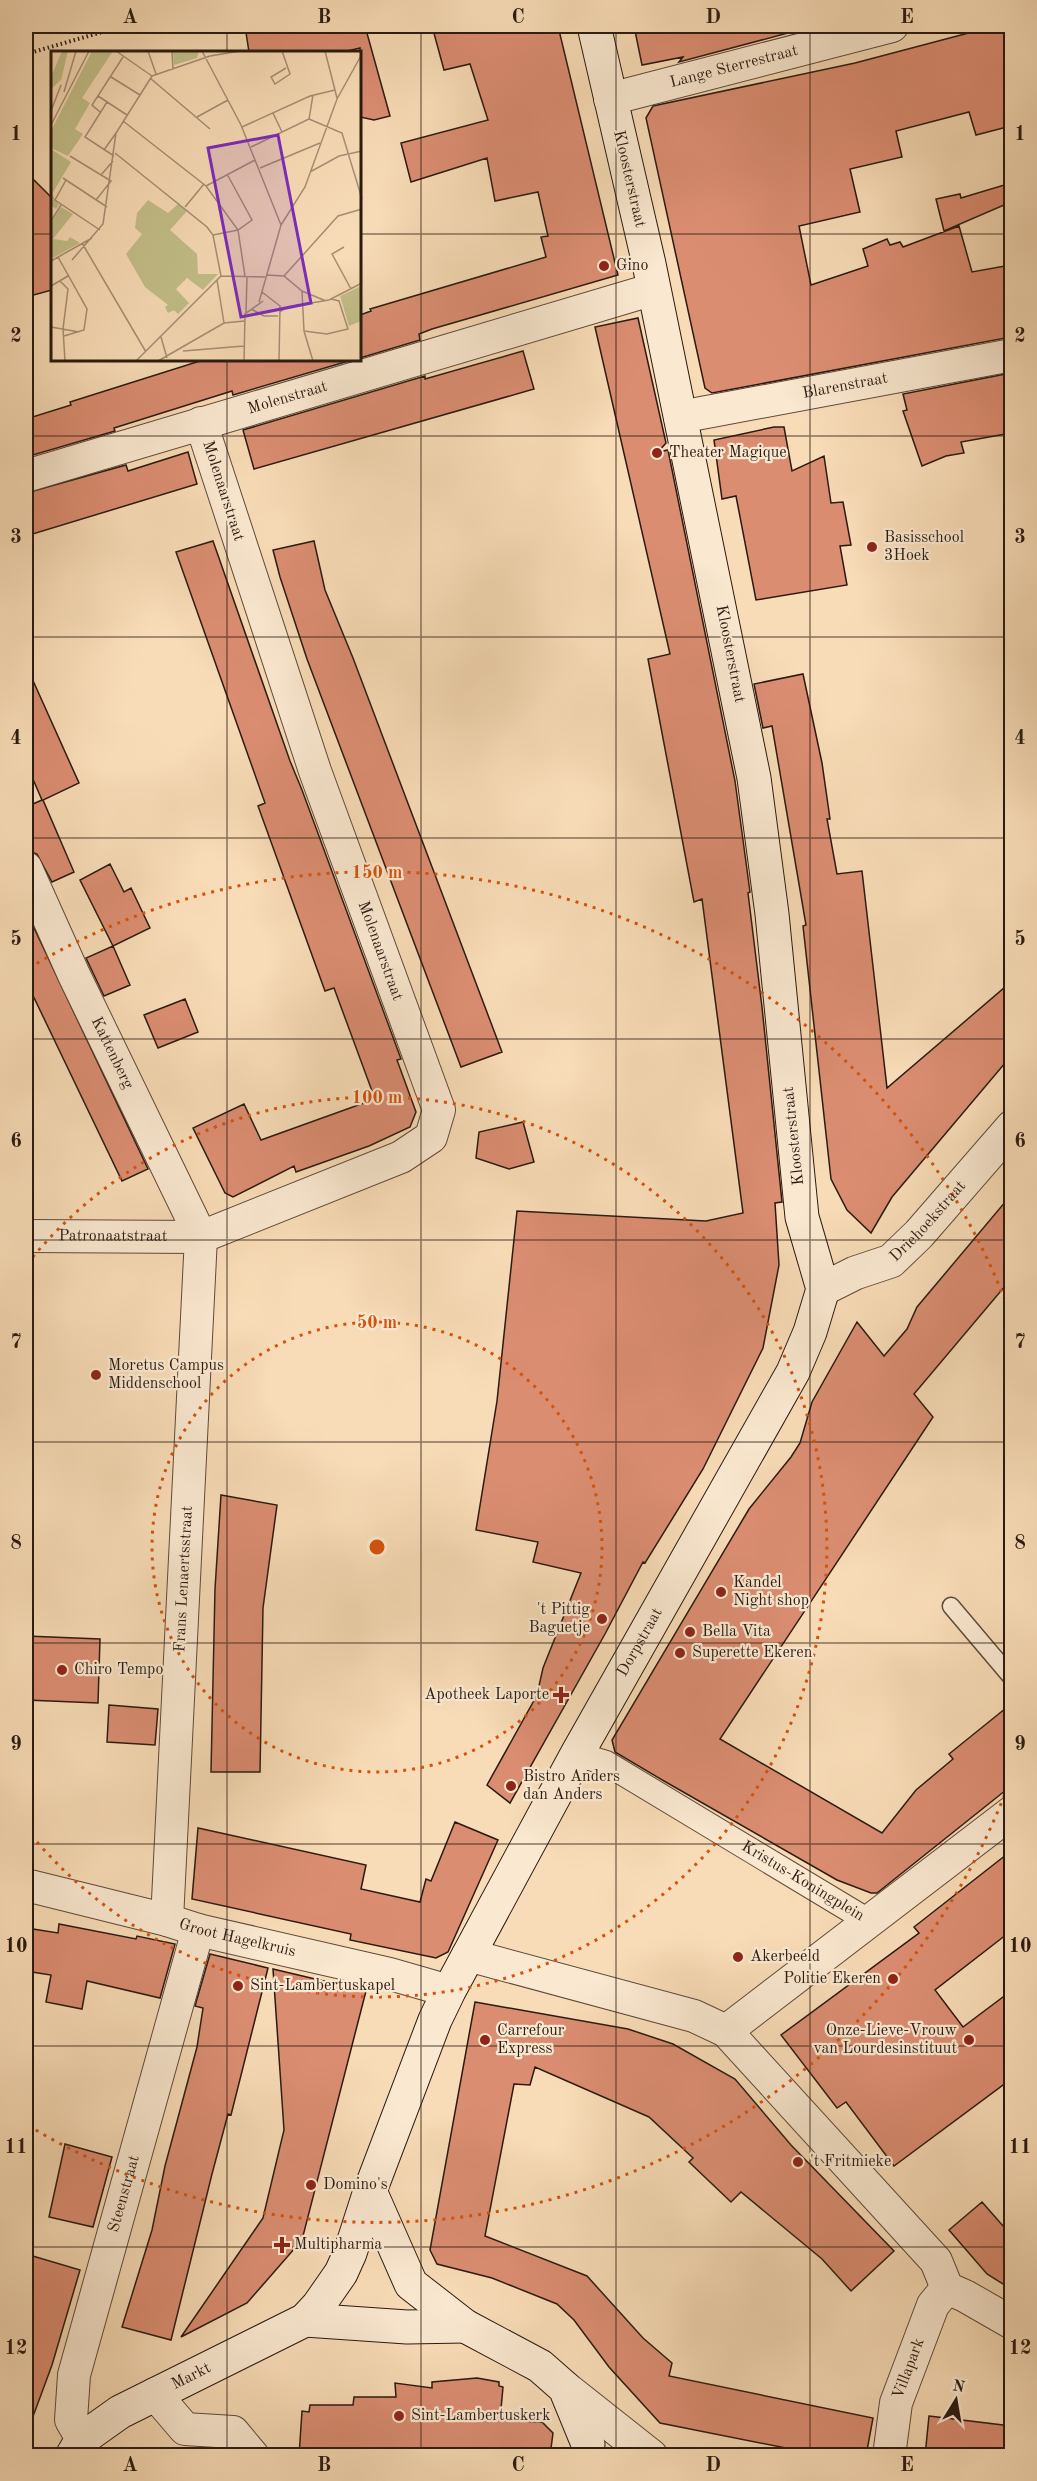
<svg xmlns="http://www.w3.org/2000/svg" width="1037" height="2481" viewBox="0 0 1037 2481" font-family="'Old Standard TT',serif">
	<rect width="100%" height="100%" fill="#f8dcb7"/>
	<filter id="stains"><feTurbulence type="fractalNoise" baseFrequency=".00333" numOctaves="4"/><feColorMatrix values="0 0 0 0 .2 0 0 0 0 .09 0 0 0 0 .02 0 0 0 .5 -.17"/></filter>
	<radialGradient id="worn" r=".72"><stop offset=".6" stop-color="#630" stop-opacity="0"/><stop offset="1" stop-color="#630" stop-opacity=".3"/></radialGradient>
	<!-- building -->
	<path fill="#db8d72" stroke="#2a1a11" stroke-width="1.5" d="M245 26H365L390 116 374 120 360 117V48L343 52H249Z
		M432 26H558L618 275 432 329 419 334 420 340 360 358V315L371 311 370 309 546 257 541 237 548 236 538 192 495 201 487 158 411 182 401 143 488 120 470 64 444 70Z
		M634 26H787L788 33 679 62 683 57 642 65Z
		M995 26H1011V126L976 135 969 112 896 131 902 157 850 169 860 212 799 226 811 285 868 266 863 249 887 239 890 245 900 242 903 247 959 226 972 272 1011 265V337L712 393 705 388 646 118 653 106 855 63Z
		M26 172 52 198V290L26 297Z
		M1011 183V202L944 231 936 199 960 194 961 198Z
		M638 318 666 443 658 452 668 450 735 781 750 892 748 893 762 1007 782 1202 775 1203 779 1265 763 1348 703 1469 645 1563 643 1562 605 1634 510 1803 487 1785 537 1695 543 1668 581 1573 533 1562 538 1542 476 1530 497 1401 517 1211 706 1221 743 1213 702 899 694 902 648 659 670 654 595 327Z
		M523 351 534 389 254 469 243 430 425 376V379Z
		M203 360H352L233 395 232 391 114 428 115 431 26 457V419L71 405 70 402Z
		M1011 373V433L961 442 964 453 946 456 922 466 903 411 907 410 903 394Z
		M774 427H784L792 471 824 456 831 503 843 502 851 545 840 546 847 585 756 600 736 496 722 499 714 440Z
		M188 452 197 484 26 536V493L126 465 128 471Z
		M213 541 290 761 302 790 401 1059 397 1060 416 1112 410 1127 369 1146 296 1172 294 1166 233 1197 225 1193 193 1128 244 1104 261 1140 375 1099 334 988 325 991 258 806 265 803 176 552Z
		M314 541 325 590 353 658 502 1052 461 1067 307 659 280 577 273 550Z
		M26 665 79 783 43 800 74 872 52 882 37 854 26 850V807L42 800 26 763Z
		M803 674 822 763 830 819H827L837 874 862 871 887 1088 1011 982V1056L892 1197 871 1233 847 1210 831 1179 803 926 806 925 772 726 763 728 754 684Z
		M110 864 124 892 131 888 150 928 113 946 80 880Z
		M26 911 148 1169 122 1181 26 981Z
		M113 946 130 985 104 996 86 958Z
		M185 999 198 1032 158 1048 144 1015Z
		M523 1122 534 1162 509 1169 476 1158 479 1132Z
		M1011 1195V1279L914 1394 933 1417 720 1739 882 1833 916 1790 953 1759 949 1754 1011 1704V1786L877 1893H871L837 1880 664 1781 615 1752 612 1740 749 1509 791 1457 800 1443 812 1402 857 1322 884 1356 907 1329 917 1307Z
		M221 1495 277 1505 263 1608 260 1772H211L215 1589Z
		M26 1636 100 1639 98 1703 26 1700Z
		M109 1705 158 1709 155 1745 107 1742Z
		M455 1822 498 1840 448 1952 436 1958 350 1940 351 1934 192 1899 198 1828 366 1865 361 1889 420 1902 426 1879 431 1881Z
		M1011 1851V1931L935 1990 963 2027 1011 1991V2079L894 2166 846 2102 837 2108 781 2035 919 1933 914 1927Z
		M59 1924 136 1939 137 1936 175 1944 160 1998 87 1981 82 2009 46 2002 51 1975 26 1971V1928L58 1933Z
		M210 1954 268 1968 231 2115 228 2114 212 2174 171 2340 122 2327 152 2230 165 2166 197 2047 203 2008 195 2006Z
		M273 1969 366 1991 302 2240 247 2303 181 2337 263 2218 284 2130Z
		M475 2002 628 2029 673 2044 735 2079 791 2145 894 2251 851 2291 822 2259 741 2192 731 2202 689 2162 693 2158 649 2117 535 2067 530 2085 514 2084 485 2236 587 2276 643 2338 672 2363 669 2376 873 2418 866 2456H826L660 2423 609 2367 574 2320 557 2304 492 2278 437 2264 430 2250Z
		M65 2144 112 2157 93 2227 49 2217Z
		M982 2202 1011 2235V2289L987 2274 949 2230Z
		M26 2254 80 2270 52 2365 28 2430 26 2429Z
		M477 2378 499 2382V2386L503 2387 500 2420 542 2422 553 2433 550 2456H299L302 2411 309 2412 310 2405H353L354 2397H396L395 2383 432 2388V2382Z
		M929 2416 1011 2426V2456H925Z"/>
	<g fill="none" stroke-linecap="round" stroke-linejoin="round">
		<!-- service casing -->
		<g stroke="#5e4a3a" stroke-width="19">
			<path id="service" d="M951 1606 1012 1678"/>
		</g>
		<!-- pedestrian casing -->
		<g stroke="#5e4a3a" stroke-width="26">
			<g id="pedestrian">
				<path id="s1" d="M577 1754 606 1763 870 1922"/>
			</g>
		</g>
		<!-- minor casing -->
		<g stroke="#5e4a3a" stroke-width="34">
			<g id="minor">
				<path id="s2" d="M610 99 892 26"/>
				<path id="s3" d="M680 417 1012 355"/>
				<path id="s4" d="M26 476 654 289"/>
				<path id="s5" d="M26 868 74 975 201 1237 167 1920"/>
				<path id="s6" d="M26 1236 201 1237 401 1157 431 1137 439 1110 315 771 201 423"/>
				<path id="s7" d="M26 1885 167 1920 198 1930 390 1974 449 1991"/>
				<path d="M468 1955 694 2016 726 2031 936 2261 947 2288 965 2296 1012 2323"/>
				<path d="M726 2031 1012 1812"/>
				<path d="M155 2394 185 2429 233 2432 253 2456"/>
				<path id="s8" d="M82 2439 71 2420 74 2375 198 1930"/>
				<path id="s9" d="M889 2456 896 2403 933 2305 947 2288"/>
			</g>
		</g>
		<!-- tertiary casing -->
		<g stroke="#5e4a3a" stroke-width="35">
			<g id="tertiary">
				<path id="s10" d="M823 1289 855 1273 891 1261 919 1234 1012 1127"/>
				<path d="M565 2388 651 2456"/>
			</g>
		</g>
		<!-- secondary casing -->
		<g stroke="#2a1a11" stroke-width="35">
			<g id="secondary">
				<path d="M370 2191 411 2284 465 2326 540 2366 565 2388 588 2444 587 2456"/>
				<path d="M305 2320 407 2327 465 2326"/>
				<path id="s11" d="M72 2456 82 2439 120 2412 305 2320 318 2306 341 2273 350 2253 370 2191 435 2020 449 1991 577 1754 793 1372 810 1332 823 1289 802 1217 772 914 754 778 649 264 594 26"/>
			</g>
		</g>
		<!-- path -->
		<path stroke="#2a1a11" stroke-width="4" stroke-dasharray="1.5 3" stroke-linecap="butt" d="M26 54 123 26"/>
		<!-- service -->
		<use href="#service" stroke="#fae8d0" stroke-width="16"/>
		<!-- pedestrian -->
		<use href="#pedestrian" stroke="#fae8d0" stroke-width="24"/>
		<!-- minor -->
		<use href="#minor" stroke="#fae8d0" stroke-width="32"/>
		<!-- tertiary -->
		<use href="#tertiary" stroke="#fae8d0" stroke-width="33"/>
		<!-- secondary -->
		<use href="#secondary" stroke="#fae8d0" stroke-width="33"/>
	</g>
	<!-- grid -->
	<path fill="none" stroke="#2a1a11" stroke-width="1.5" stroke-opacity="0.55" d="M227 26V52M421 26V2456M616 26V2456M810 26V2456M26 234H52M360 234H1012M227 360V2456M26 436H1012M26 637H1012M26 838H1012M26 1039H1012M26 1240H1012M26 1442H1012M26 1643H1012M26 1844H1012M26 2046H1012M26 2247H1012"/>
	<!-- distance rings -->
	<g fill="none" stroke="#d5530c" stroke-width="3" stroke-dasharray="3 6">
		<circle cx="377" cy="1547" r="225"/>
		<path d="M27 1264A450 450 0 1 1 27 1830"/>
		<path d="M1011 1778A675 675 0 0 1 29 2126M29 968A675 675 0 0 1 1011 1316"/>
	</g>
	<!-- markers -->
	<g fill="#8f2418" stroke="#fae8d0" stroke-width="2">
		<circle cx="604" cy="266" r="6"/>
		<circle cx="657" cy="453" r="6"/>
		<circle cx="872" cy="547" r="6"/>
		<circle cx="96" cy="1375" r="6"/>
		<circle cx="721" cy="1592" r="6"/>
		<circle cx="602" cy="1619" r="6"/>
		<circle cx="690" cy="1632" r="6"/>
		<circle cx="680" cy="1653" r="6"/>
		<circle cx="62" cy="1670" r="6"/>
		<path d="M558 1686h6v6h6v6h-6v6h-6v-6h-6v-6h6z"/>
		<circle cx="511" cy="1786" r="6"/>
		<circle cx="738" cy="1957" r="6"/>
		<circle cx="893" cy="1979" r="6"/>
		<circle cx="238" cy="1986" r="6"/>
		<circle cx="485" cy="2040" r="6"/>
		<circle cx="969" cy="2040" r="6"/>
		<circle cx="798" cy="2162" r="6"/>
		<circle cx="311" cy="2185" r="6"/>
		<path d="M279 2236h6v6h6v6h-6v6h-6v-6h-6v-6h6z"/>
		<circle cx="399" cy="2416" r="6"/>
	</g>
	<g text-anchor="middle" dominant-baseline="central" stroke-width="4.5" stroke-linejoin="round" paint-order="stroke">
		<!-- street labels -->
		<g font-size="16" fill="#2a1a11" stroke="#fae8d0">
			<text stroke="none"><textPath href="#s2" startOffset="128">Lange Sterrestraat</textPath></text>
			<text transform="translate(629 179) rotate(77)">Kloosterstraat</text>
			<text stroke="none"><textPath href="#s3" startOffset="168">Blarenstraat</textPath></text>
			<text stroke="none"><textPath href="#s4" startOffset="273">Molenstraat</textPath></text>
			<text transform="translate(223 491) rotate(72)">Molenaarstraat</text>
			<text transform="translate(730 654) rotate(79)">Kloosterstraat</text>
			<text transform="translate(380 951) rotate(70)">Molenaarstraat</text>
			<text stroke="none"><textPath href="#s5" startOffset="204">Kattenberg</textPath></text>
			<text transform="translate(794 1136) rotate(-96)">Kloosterstraat</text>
			<text stroke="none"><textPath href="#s10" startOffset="128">Driehoekstraat</textPath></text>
			<text stroke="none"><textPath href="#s6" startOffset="87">Patronaatstraat</textPath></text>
			<text transform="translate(184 1579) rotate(-87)">Frans Lenaertsstraat</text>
			<text stroke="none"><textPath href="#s11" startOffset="1032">Dorpstraat</textPath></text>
			<text stroke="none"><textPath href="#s1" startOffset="260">Kristus-Koningplein</textPath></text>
			<text stroke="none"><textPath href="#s7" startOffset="218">Groot Hagelkruis</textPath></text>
			<text stroke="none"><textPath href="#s8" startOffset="255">Steenstraat</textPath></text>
			<text stroke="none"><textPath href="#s9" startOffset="90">Villapark</textPath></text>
			<text stroke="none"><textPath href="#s11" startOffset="146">Markt</textPath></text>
		</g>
		<!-- poi labels -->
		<g font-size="16" fill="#2a1a11" stroke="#fae8d0" text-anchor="start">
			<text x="616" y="266">Gino</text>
			<text x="669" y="453">Theater Magique</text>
			<text x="884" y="538">Basisschool<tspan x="884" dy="18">3Hoek</tspan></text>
			<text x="108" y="1366">Moretus Campus<tspan x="108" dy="18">Middenschool</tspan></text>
			<text x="733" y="1583">Kandel<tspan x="733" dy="18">Night shop</tspan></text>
			<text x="590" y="1610" text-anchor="end">'t Pittig<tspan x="590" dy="18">Baguetje</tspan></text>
			<text x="702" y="1632">Bella Vita</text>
			<text x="692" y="1653">Superette Ekeren</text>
			<text x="74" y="1670">Chiro Tempo</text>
			<text x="549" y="1695" text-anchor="end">Apotheek Laporte</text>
			<text x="523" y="1777">Bistro Anders<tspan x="523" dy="18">dan Anders</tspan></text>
			<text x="750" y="1957">Akerbeeld</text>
			<text x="881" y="1979" text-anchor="end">Politie Ekeren</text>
			<text x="250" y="1986">Sint-Lambertuskapel</text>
			<text x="497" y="2031">Carrefour<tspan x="497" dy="18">Express</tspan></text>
			<text x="957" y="2031" text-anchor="end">Onze-Lieve-Vrouw<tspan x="957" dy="18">van Lourdesinstituut</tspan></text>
			<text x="810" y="2162">'t Fritmieke</text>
			<text x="323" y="2185">Domino's</text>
			<text x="294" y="2245">Multipharma</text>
			<text x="411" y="2416">Sint-Lambertuskerk</text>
		</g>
	</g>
	<!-- overview -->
	<g transform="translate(51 51)">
		<rect width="310" height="310" fill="#f8dcb7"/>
		<path d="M11 0H17L10 29 0 38V26ZM41 0H62L31 47 39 52 24 78 32 83 17 105 0 97V80ZM122 0H148L146 7 123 14ZM0 98 20 111 1 143 8 154 5 158 0 154ZM97 149 117 162 127 153 136 160 119 179 146 203 147 223H167L152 239 136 227 125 238 138 252 127 263 123 259 117 262 114 256 117 254 94 236 75 203 91 183 84 177 86 162ZM10 156 22 163 2 188 16 190 19 186 29 192 0 208V172ZM310 235V270L298 275 289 245Z" fill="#c3bf8a"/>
		<path fill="none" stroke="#a68e75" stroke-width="1.5" d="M65 0 101 25M97 0 105 23M121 0 122 18M151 0 190 74 230 174 208 251M231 0 239 23 224 33 220 26 235 17M274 0 286 47M101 25 159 5 189 0M60 26 89 44M99 27 159 78M13 41 25 0M47 45 76 64M56 51 34 86 63 105M0 60 10 34M49 61 41 54 72 6M222 62 231 81M146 66 177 49M258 68 291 82 311 148M72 70 155 135 187 179 194 225M0 74 38 0M191 76 259 45 284 39M200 96 258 68 262 44M53 99 65 82M64 102 156 176 162 184 170 225M19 105 60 130 45 149M209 117 269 92M259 121 288 105 311 100M50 124 62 110M12 127 56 156M15 129 4 149 49 179M155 135 204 109M134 156 153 133M0 170 10 154M230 174 254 136 286 48 311 3M162 184 187 179 201 169 176 123M31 192 95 301M293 196 281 203 300 238M7 206 36 258 33 279 13 285M21 209 52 173 65 82 101 25M0 210 41 187M215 224 233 225 251 240 275 250M233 225 287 165 311 158M166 229 173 272M9 230 17 238 12 278 14 310M0 235 17 225M251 240 253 280 262 310M211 241 229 255 228 310M200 258 213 265H227M229 261 236 256 278 249 311 232M195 262 196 226M0 276 28 281M253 280 276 283 297 278 288 250 280 248M110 286 116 307M132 300 193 295M85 310 170 225 214 226M107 310 173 272 193 270M193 310 194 263 212 250"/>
		<path fill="#7b2cbf" fill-opacity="0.15" stroke="#7b2cbf" stroke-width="3" d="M227 84 260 252 190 266 157 97Z"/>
		<rect width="310" height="310" fill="none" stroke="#2a1a11" stroke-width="3"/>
	</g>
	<circle cx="377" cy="1547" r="9" fill="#d5530c" stroke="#fae8d0" stroke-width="3"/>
	<g font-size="18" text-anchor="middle" font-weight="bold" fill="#d5530c" stroke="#fae8d0" stroke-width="4.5" stroke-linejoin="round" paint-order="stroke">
		<text x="377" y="878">150 m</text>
		<text x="377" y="1103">100 m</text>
		<text x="377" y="1328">50 m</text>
	</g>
	<!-- margin -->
	<rect width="1037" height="2481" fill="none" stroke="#f8dcb7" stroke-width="66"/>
	<!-- north arrow -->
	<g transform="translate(956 2400) rotate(11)" stroke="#fae8d0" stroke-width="4.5" paint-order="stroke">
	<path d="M0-4.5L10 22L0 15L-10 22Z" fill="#2a1a11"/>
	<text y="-9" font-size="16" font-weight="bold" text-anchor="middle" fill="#2a1a11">N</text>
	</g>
	<rect x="33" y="33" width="971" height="2415" fill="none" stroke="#2a1a11" stroke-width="2"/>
	<g font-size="20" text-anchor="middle" font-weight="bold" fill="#2a1a11">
		<text x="130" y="23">A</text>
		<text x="324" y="23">B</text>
		<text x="518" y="23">C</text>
		<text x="713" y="23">D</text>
		<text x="907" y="23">E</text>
		<text x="16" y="140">1</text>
		<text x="1020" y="140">1</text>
		<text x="16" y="342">2</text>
		<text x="1020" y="342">2</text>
		<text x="16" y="543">3</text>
		<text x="1020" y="543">3</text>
		<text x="16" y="744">4</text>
		<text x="1020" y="744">4</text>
		<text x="16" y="945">5</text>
		<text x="1020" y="945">5</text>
		<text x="16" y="1147">6</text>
		<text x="1020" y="1147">6</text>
		<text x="16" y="1348">7</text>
		<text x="1020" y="1348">7</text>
		<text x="16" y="1549">8</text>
		<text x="1020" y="1549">8</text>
		<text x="16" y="1750">9</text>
		<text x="1020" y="1750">9</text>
		<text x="16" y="1952">10</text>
		<text x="1020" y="1952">10</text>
		<text x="16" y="2153">11</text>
		<text x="1020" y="2153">11</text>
		<text x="16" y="2354">12</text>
		<text x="1020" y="2354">12</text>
		<text x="130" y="2471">A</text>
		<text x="324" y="2471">B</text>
		<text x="518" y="2471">C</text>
		<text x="713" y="2471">D</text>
		<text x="907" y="2471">E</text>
	</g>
	<rect width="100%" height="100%" filter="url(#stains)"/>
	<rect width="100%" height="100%" fill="url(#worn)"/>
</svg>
